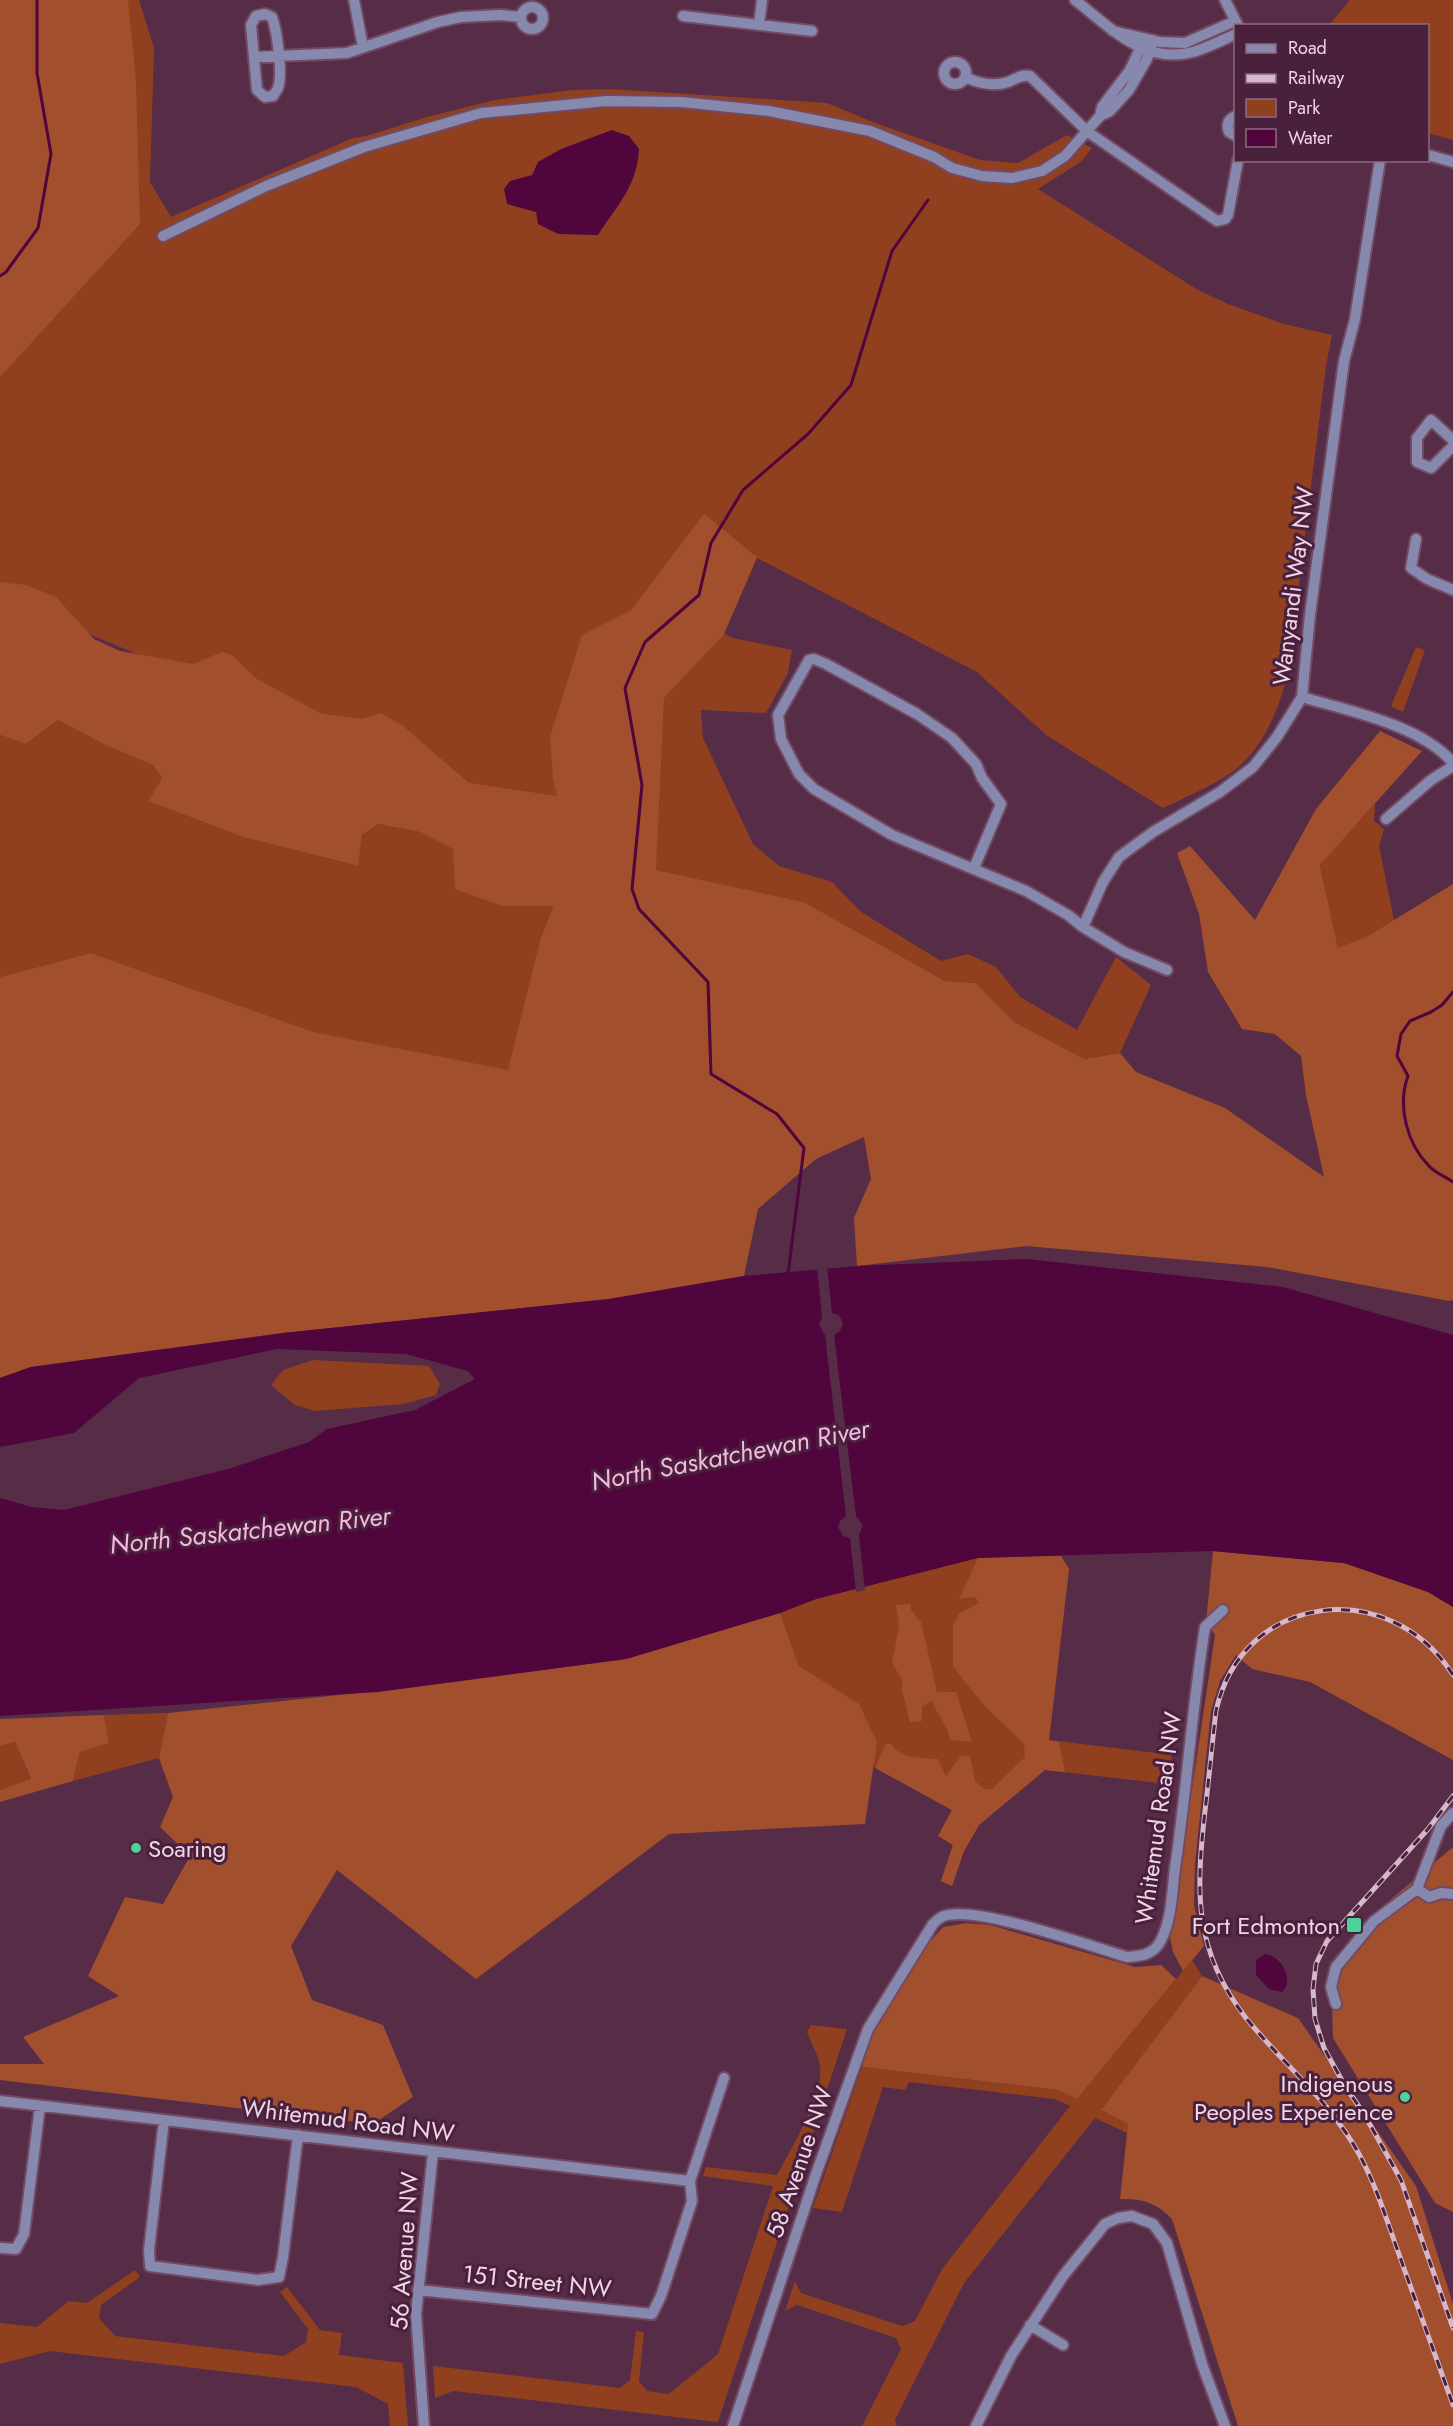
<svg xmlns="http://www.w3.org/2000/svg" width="1453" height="2426" viewBox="0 0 1453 2426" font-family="Jost,sans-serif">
	<rect width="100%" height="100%" fill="#562c47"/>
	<!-- green -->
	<path fill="#90401f" d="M0 0H139L154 48 150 182 171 217 353 138 366 136 427 117 495 100 573 90 611 89 827 103 870 121 980 160 1018 163 1067 135 1092 148 1082 161 1038 189 1198 290 1228 304 1284 324 1332 335 1326 366 1288 672C1279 708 1266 744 1236 769 1219 783 1184 798 1163 808L1046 735 977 672 757 558 724 634 733 638 792 650 788 673 766 713 701 710 703 738 753 844 779 866 832 882 861 912 941 961 968 954 996 967 1020 997 1077 1030 1116 957 1151 985 1120 1053 1085 1059 1014 1022 976 983 945 981 804 902 656 870 0 597Z
		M1350 0H1453V140L1428 133V26L1329 25Z
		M1416 647 1425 650 1403 712 1391 706Z
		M58 720 105 745 153 765 162 778 148 801 243 837 357 866 362 835 378 824 420 832 453 849 502 906 553 905 541 937 540 977 508 1071 314 1032 91 953 0 977V735L26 744Z
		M1375 804 1374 821 1384 829 1379 846 1394 920 1366 937 1338 949 1320 864Z
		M313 1360 429 1366 440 1384 436 1395 403 1404 315 1411 295 1405 271 1385 283 1370Z
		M1061 1556 1069 1569 1049 1740 1172 1755 1168 1784 1045 1770 979 1825 964 1851 952 1886 941 1881 953 1845 938 1836 952 1810 818 1736 799 1666 780 1613 816 1599 978 1558Z
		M168 1713 159 1758 73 1781 80 1752 109 1743 104 1715Z
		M15 1742 31 1780 0 1790V1746Z
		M1192 1960 1202 1976 1101 2110 1129 2124 1127 2133 1095 2118 964 2283 895 2420 897 2426H862L901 2349 896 2338 797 2305 785 2311 795 2281 801 2293 902 2326 915 2321 942 2269 1070 2106 1055 2099 909 2082 905 2090 883 2087 842 2212 813 2208 862 2067 1058 2090 1077 2099Z
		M811 2025 847 2029 718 2422 454 2391 435 2398 433 2366 620 2388 630 2380 636 2331 644 2332 639 2381 647 2391 669 2394 718 2354 773 2186 703 2176 706 2167 777 2175C790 2152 824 2093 820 2067 819 2056 811 2043 807 2032Z
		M135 2270 140 2277 101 2305 99 2318 115 2336 284 2356 306 2342 308 2329 280 2292 287 2287 320 2330 342 2333 339 2355 403 2363 408 2426H390L388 2404 356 2387 50 2351 0 2364V2323L37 2327 69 2301 87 2303Z"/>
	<!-- forest -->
	<path fill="#a24f2e" d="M0 0H128L136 82 140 224 0 377Z
		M704 514 757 557 724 634 664 698 656 870 804 902 945 981 976 983 1014 1022 1085 1059 1120 1053 1136 1072 1225 1108 1324 1177 1306 1095 1301 1056 1275 1034 1242 1029 1208 972 1199 914 1177 853 1190 846 1255 920 1316 809 1380 731 1422 751 1320 865 1338 948 1366 937 1453 884V1300L1449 1301 1267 1267 1026 1246 857 1266 854 1218 871 1179 864 1137 816 1159 758 1209 744 1276 609 1299 283 1333 31 1367 0 1378V977L91 953 314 1032 508 1070 541 937 553 906H502L455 889 453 849 420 832 378 824 362 835 358 866 243 837 148 801 162 778 153 765 105 745 58 720 26 744 0 735V582L26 585 56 597 94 639 120 651 193 664 222 652 232 655 257 679 322 714 362 719 380 713 402 725 469 783 557 796 553 779 550 737 582 635 631 610Z
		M1213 1551 1344 1563 1428 1592 1453 1607V1760L1310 1682 1252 1669 1236 1655 1220 1681 1211 1711 1195 1864 1194 1905 1204 1946 1183 1971 1173 1952 1170 1937 1215 1635 1206 1622Z
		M1061 1556 1069 1569 1049 1740 1059 1742 1065 1772 1045 1770 979 1825 964 1851 952 1886 941 1881 953 1845 938 1836 952 1810 875 1768 886 1744H891C900 1759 923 1758 938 1759L946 1776 961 1756H970L975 1781 984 1789H992L1025 1757 1024 1744 984 1705 953 1667V1625L959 1614 979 1603 975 1597 959 1599 978 1558Z
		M911 1604V1610L921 1622 937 1692H956L972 1742 950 1740C948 1724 937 1716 932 1701L922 1706V1721L910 1722 902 1690V1679L892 1663 899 1625 896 1605Z
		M780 1613 799 1666 859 1704 877 1742 865 1824 669 1834 476 1979 337 1870 291 1946 312 2000 383 2025 413 2097 373 2124 0 2080V2064H44L23 2037 119 1996 88 1976 125 1897 163 1904 190 1856 160 1827 173 1797 159 1758 168 1713 386 1690 626 1659Z
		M104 1715 109 1743 80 1752 73 1781 0 1802V1790L31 1779 15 1742 0 1746V1719Z
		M1453 1847V2212L1435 2203 1333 2038 1332 2006 1337 1978 1370 1917Z
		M967 1923 990 1925 1135 1967 1161 1965 1176 1979 1077 2099 1058 2090 862 2067 872 2033 924 1948 943 1927Z
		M1202 1976 1298 2018 1416 2186 1453 2304V2426H1238L1172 2219C1157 2203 1142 2198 1120 2199L1128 2124 1101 2110Z"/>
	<!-- water -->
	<path fill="#50053d" d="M612 130 629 136 639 149C637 187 617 205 598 235L558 234 538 224 536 212 507 204 504 189 510 181 532 175 538 162 561 149Z
		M1027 1259 1283 1287 1453 1335V1607L1428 1592 1344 1563 1212 1551 978 1558 816 1599 780 1613 626 1659 378 1692 0 1716V1498L32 1507 64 1510 228 1469 309 1442 327 1429 415 1410 475 1379 468 1371 406 1354 277 1349 139 1378 74 1433 0 1447V1378L31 1367 283 1333 609 1299 744 1276 857 1266Z
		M1265 1954C1281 1956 1295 1979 1282 1992L1269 1989 1256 1975V1960Z"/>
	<!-- pier -->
	<path fill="#562c47" d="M827 1266 832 1313 839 1315 843 1323 840 1331 834 1335 856 1516 863 1526 859 1535 865 1590 856 1592 850 1538 843 1536 838 1527 840 1521 846 1516 825 1335 819 1325 822 1316 817 1267Z"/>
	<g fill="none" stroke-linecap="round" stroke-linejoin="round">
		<!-- stream -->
		<path stroke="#50053d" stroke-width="3" d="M0 276 6 272 38 228 51 154 37 73V0
			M1453 992 1442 1005 1431 1012 1410 1021 1401 1034 1397 1056 1408 1076C1397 1106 1407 1144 1429 1166 1435 1173 1445 1176 1453 1182
			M788 1274 804 1148 777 1114 711 1074 708 982 639 909 632 889 642 785 625 688 645 642 699 595 711 543 743 490 808 434 851 385 892 251 928 200"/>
		<!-- minor casing -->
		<g stroke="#724a63" stroke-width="14">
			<path id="minor" d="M354 0 363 47
				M1075 0C1110 27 1144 65 1193 52 1207 48 1222 40 1236 34
				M1225 0 1238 26
				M521 18a11 11 0 1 1 22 0a11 11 0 1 1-22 0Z
				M265 14 272 17C277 31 283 74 278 88 278 89 274 94 273 96L265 97 257 90 251 25 256 16Z
				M683 16 812 31
				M759 24 762 0
				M1113 31 1160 42 1185 43 1235 21
				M254 57 347 53 438 22 461 17 501 15 521 17
				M944 73a11 11 0 1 1 22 0a11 11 0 1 1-22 0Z
				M965 77C978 83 994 87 1008 82 1016 79 1021 74 1030 76L1088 132 1217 221 1225 219 1228 215 1238 160
				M1100 116 1102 107 1130 70 1143 42
				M1236 116C1228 119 1226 125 1229 132L1236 136
				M1428 155 1453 162
				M163 236 266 186 364 147 481 113 606 101 681 102 769 111 870 131 934 157 952 168 982 176 1012 178 1042 171 1065 156 1100 116 1110 111 1129 90 1147 59 1153 40
				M1453 440 1431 420 1417 438V462L1431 468 1453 446
				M1416 539 1411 568 1427 579 1453 590
				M1302 697C1349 711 1421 725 1453 763
				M1386 819 1431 780 1453 766
				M974 868 1001 804 982 778 976 764 952 738 917 714 826 664 814 659 809 660 778 715 781 739 799 774 814 789 892 835 1026 891 1068 915 1083 927 1124 952 1167 970
				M1083 927 1103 882 1119 857 1153 832 1220 792 1253 767 1277 737 1302 697 1310 615 1344 361 1355 319 1380 160
				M1417 1889 1429 1897 1441 1893 1453 1894
				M1336 2004 1331 1987 1336 1967 1374 1921 1417 1889 1441 1826 1453 1813
				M0 2101 690 2181
				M164 2120 149 2250 150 2266 258 2280 279 2277 283 2257 298 2135
				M0 2248 16 2249 24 2234 40 2106
				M418 2290 652 2314 661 2296 692 2201 690 2181 724 2078
				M1030 2325 1063 2345
				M424 2426 416 2314 433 2152
				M733 2426 815 2177 868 2029 933 1924C936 1921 940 1917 944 1916 976 1905 1090 1946 1127 1957 1141 1956 1154 1955 1161 1940 1172 1919 1172 1891 1175 1868 1187 1788 1192 1707 1205 1627L1223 1610
				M976 2426 1011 2356 1063 2276 1105 2224 1118 2218 1132 2216 1153 2224 1167 2243 1202 2364 1225 2426"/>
		</g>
		<!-- minor -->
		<use href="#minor" stroke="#8689ad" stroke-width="10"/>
		<!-- rail casing -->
		<g stroke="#d6b8ca" stroke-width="5">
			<path id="rail" d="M1453 1675C1390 1575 1242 1592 1216 1711 1212 1744 1209 1778 1205 1811 1196 1891 1193 1950 1246 2018 1283 2064 1330 2101 1359 2154 1377 2187 1388 2224 1401 2260 1418 2308 1436 2357 1453 2405
				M1453 1796 1428 1829 1327 1941 1316 1964 1313 1989 1315 2019 1324 2048 1345 2086 1364 2114 1401 2180 1453 2328"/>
		</g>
		<!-- rail -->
		<use href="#rail" stroke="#4a213d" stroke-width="3" stroke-dasharray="9" stroke-linecap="butt"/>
	</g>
	<!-- markers -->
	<g fill="#4dd39a" stroke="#4a213d" stroke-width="2">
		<circle cx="136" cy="1848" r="6"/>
		<rect x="1346" y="1917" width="16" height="16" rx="3"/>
		<circle cx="1405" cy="2097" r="6"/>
	</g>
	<g text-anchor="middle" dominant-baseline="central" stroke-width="6" stroke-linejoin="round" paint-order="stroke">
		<!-- street labels -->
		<g font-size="24" fill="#f0d5e5" stroke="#4a213d">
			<text transform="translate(1293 586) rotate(-83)">Wanyandi Way NW</text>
			<text transform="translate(1158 1818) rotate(-82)">Whitemud Road NW</text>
			<text transform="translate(348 2120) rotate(7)">Whitemud Road NW</text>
			<text transform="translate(799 2162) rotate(-71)">58 Avenue NW</text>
			<text transform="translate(404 2251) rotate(-86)">56 Avenue NW</text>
			<text transform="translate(537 2281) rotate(6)">151 Street NW</text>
		</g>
		<!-- poi labels -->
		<g font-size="24" fill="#f0d5e5" stroke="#4a213d" text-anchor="end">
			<text x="148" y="1848" text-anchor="start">Soaring</text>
			<text x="1340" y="1925">Fort Edmonton</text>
			<text x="1393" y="2083">Indigenous<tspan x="1393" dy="28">Peoples Experience</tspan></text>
		</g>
		<!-- water labels -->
		<g font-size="26" font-style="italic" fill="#f6b6de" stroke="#4a213d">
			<text transform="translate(730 1455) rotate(-11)">North Saskatchewan River</text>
			<text transform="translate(250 1530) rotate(-6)">North Saskatchewan River</text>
		</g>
	</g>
	<!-- legend -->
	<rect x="1234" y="24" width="195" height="138" fill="#4a213d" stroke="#8c6980" stroke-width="1.5"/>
	<rect x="1246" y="44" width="30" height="9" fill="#8689ad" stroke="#8c6980" stroke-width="1.5"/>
	<text x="1288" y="54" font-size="18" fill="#f0d5e5">Road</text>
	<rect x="1246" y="74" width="30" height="9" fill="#d6b8ca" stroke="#8c6980" stroke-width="1.5"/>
	<text x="1288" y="84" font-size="18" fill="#f0d5e5">Railway</text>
	<rect x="1246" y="99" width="30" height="18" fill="#90401f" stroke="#8c6980" stroke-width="1.5"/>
	<text x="1288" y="114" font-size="18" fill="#f0d5e5">Park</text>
	<rect x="1246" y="129" width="30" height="18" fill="#50053d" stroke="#8c6980" stroke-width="1.5"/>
	<text x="1288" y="144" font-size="18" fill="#f0d5e5">Water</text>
</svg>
